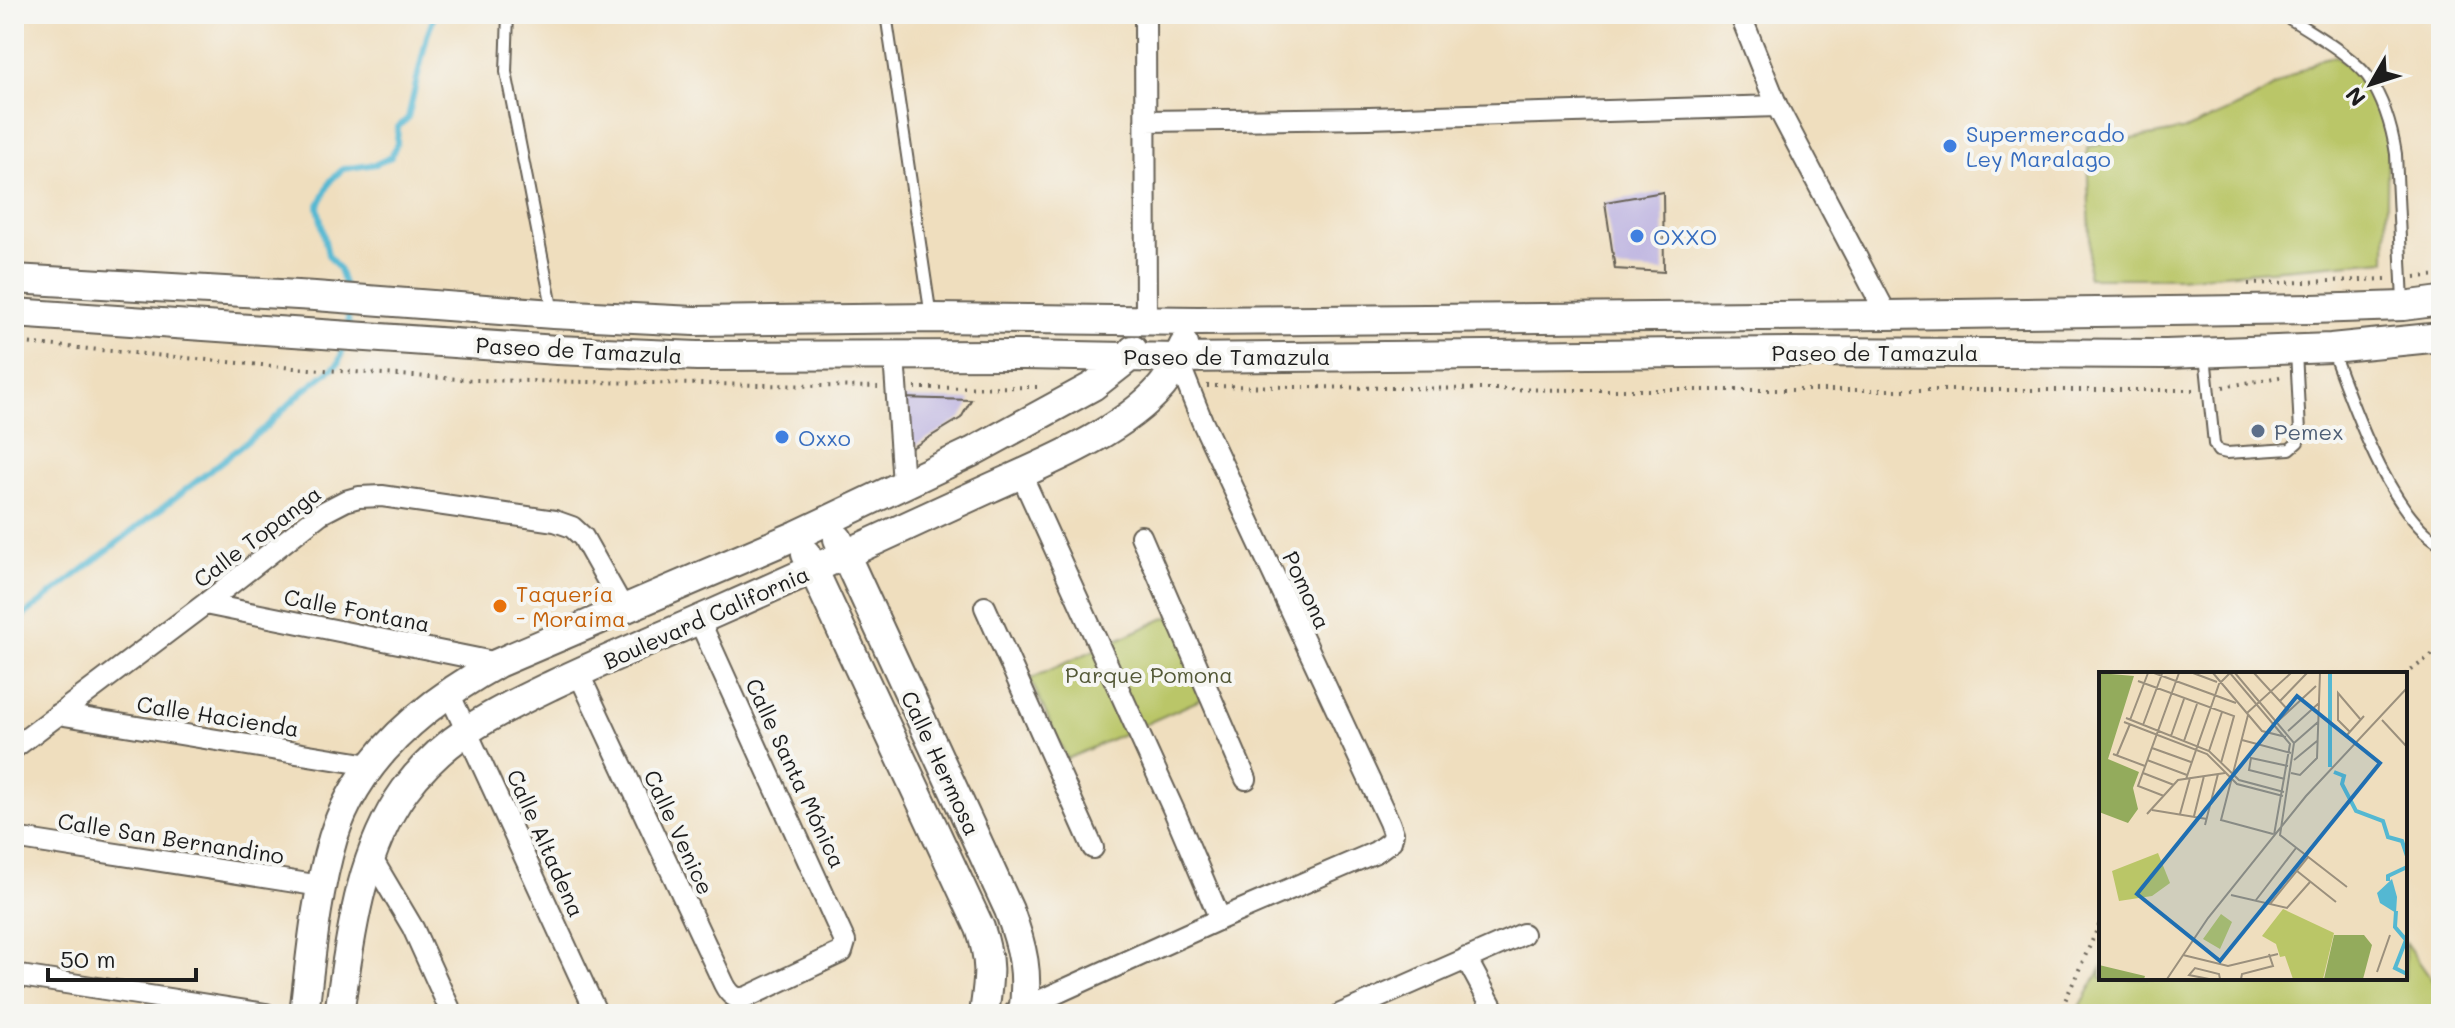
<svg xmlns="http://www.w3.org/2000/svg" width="2455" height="1028" viewBox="0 0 2455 1028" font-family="Mali,sans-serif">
	<rect width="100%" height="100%" fill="#f6f6f2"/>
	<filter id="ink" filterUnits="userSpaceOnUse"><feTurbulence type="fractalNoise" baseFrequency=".0125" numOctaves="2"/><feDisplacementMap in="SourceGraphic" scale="16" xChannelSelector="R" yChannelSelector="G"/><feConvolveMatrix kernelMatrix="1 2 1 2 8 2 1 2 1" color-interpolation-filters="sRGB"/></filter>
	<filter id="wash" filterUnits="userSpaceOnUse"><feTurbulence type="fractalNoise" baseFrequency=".006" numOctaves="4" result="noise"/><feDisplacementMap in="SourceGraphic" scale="32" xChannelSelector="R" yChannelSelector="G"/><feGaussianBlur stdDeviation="1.8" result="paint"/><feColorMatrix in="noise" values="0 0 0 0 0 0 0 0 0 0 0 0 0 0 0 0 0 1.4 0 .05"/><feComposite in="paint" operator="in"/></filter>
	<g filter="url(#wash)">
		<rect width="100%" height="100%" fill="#efdebe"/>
		<!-- green -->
		<path fill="#bac667" stroke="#6b7142" stroke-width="2" d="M2335 56 2361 76 2388 132 2386 260 2178 278H2088L2090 238 2087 147 2187 129 2248 102 2320 59Z
			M1174 614 1209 696 1067 759 1030 679Z
			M2405 942 2441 993V1014H2076L2101 969V978H2405Z"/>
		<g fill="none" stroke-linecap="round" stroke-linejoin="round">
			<!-- stream -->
			<path stroke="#54b8d2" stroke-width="6" d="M346 290 339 269 328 255 318 207 331 180 343 169 376 164 391 157 397 143 398 127 408 118 427 36 435 14
				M347 305 349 330
				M14 623 266 427 301 393 338 364 345 344"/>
		</g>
		<g id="blocks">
			<!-- building -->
			<path fill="#b9afdf" d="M1663 192 1664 272 1615 269 1605 202Z
				M901 398 971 400 961 418 905 452Z"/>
		</g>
	</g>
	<g filter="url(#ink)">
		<use href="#blocks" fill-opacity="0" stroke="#666055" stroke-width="2"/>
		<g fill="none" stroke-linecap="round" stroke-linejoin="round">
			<!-- lane casing -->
			<g stroke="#666055" stroke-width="14">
				<path id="lane" d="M508 14 506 72 553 312
					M886 14 931 317
					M2282 14C2305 28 2353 56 2368 77 2383 99 2392 128 2396 154L2403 302
					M2332 350C2352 403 2390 516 2441 544
					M2205 355 2214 444 2218 451 2227 453 2290 449 2298 442 2300 432 2296 351"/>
			</g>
			<!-- street casing -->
			<g stroke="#666055" stroke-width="24">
				<path id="street" d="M1145 14 1146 320
					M1740 14 1777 106 1887 315
					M1145 121 1369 118 1777 106
					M894 356 903 484
					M1021 474 1175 813 1220 919
					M1141 536 1246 779
					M205 604 498 663
					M985 607 1093 848
					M578 672 724 984C729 994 736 1001 747 997L842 952 845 942 699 620
					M449 693 597 1014
					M58 714 370 765
					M14 748 205 604 320 514 345 501 359 497 382 496 555 521 572 527 583 537 623 608
					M14 838 321 886
					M371 857 413 928 452 1014
					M1466 958 1496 1014
					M14 975 266 1014
					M1015 1012 1220 919 1376 852 1391 841 1393 833 1389 822 1202 421 1177 358
					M1341 1014 1523 934"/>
			</g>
			<!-- secondary casing -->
			<g stroke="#666055" stroke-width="32">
				<path id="secondary" d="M14 279 315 296 553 314 694 321 931 318 1198 321 1887 315 2312 309 2403 306 2441 301
					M14 313 557 350 697 356 1024 355 1177 358 1786 352 2166 354 2331 348 2441 337
					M838 539 1009 910C1023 948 1029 973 1023 1014
					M806 554 980 928C992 963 989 978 984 1014
					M304 1014C311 955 316 895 333 838 358 757 427 702 498 663L797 535 972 452 1093 386 1130 357 1133 350
					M339 1014C350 939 359 854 405 790 444 737 492 714 550 686 608 658 668 634 726 608 815 569 902 528 990 488 1045 463 1121 433 1161 387 1171 376 1177 359 1184 345"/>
			</g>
			<!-- path -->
			<path stroke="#666055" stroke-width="4" stroke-dasharray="2 6" stroke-linecap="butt" d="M2415 277 2441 275
				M2248 284 2387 279
				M14 342 294 368 474 380 878 387
				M1207 386 1579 390H2194
				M2223 387 2285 376
				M915 388 1042 387
				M2405 675 2441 648
				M2059 1014 2101 921"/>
			<!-- lane -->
			<use href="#lane" stroke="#fff" stroke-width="10"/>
			<!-- street -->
			<use href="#street" stroke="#fff" stroke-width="20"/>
			<!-- secondary -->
			<use href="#secondary" stroke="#fff" stroke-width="28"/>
		</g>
	</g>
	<!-- markers -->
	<g fill="#3f7fe0" stroke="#f6f6f2" stroke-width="3">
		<circle cx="1950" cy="146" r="8"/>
		<circle cx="1637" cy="236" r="8"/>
		<circle cx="782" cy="437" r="8"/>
	</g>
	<circle fill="#5c6f8a" stroke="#f6f6f2" stroke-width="3" cx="2258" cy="431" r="8"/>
	<circle fill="#e8710a" stroke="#f6f6f2" stroke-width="3" cx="500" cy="606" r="8"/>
	<g text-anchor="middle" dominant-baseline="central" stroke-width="8" stroke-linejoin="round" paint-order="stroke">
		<!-- shop labels -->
		<g font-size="22" fill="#366cbe" stroke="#f6f6f2" text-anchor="start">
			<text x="1966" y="133">Supermercado<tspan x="1966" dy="25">Ley Maralago</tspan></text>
			<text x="1653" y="236">OXXO</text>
			<text x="798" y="437">Oxxo</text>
		</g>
		<!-- street labels -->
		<g font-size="22" fill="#1c1c1c" stroke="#f6f6f2">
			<text transform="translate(579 350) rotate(3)">Paseo de Tamazula</text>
			<text x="1875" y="352">Paseo de Tamazula</text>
			<text x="1227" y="356">Paseo de Tamazula</text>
			<text transform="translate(257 536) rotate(-37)">Calle Topanga</text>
			<text transform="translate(1307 590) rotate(65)">Pomona</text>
			<text transform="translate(357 610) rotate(11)">Calle Fontana</text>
			<text transform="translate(706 617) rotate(-24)">Boulevard California</text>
			<text transform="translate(218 716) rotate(9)">Calle Hacienda</text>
			<text transform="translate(941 763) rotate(65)">Calle Hermosa</text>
			<text transform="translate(796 773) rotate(65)">Calle Santa Mónica</text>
			<text transform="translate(679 832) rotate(65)">Calle Venice</text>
			<text transform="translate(171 838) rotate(9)">Calle San Bernandino</text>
			<text transform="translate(546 843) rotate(66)">Calle Altadena</text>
		</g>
		<!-- service labels -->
		<g font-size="22" fill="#4e5e75" stroke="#f6f6f2" text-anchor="start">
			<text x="2274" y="431">Pemex</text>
		</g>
		<!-- food labels -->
		<g font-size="22" fill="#c56008" stroke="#f6f6f2" text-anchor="start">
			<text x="516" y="593">Taquería<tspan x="516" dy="25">- Moraima</tspan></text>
		</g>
		<!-- park labels -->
		<g font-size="22" fill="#535836" stroke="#f6f6f2">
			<text x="1149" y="674">Parque Pomona</text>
		</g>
	</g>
	<!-- overview -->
	<g transform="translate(2099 672)">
		<rect width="308" height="308" fill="#efdebe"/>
		<path d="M59 181 71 211 53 224 20 229 13 199ZM184 237 235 261 224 307H194L186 284 181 285 177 272 163 264ZM122 242 133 250 121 277 104 267Z" fill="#bac667"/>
		<path d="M0 1 35 4 9 87 40 100 34 116 39 137 29 151 0 140ZM235 263H265L273 273 264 307H225ZM0 293 46 304 45 307H0Z" fill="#93ab5c"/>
		<path d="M293 207 298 225 297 241 281 231 278 221Z" fill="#54b8d2"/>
		<path fill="none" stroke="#54b8d2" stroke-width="4" d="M231 95V1M235 100 245 104 243 112 257 139 284 149 289 165 303 169 308 184M289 209V204L308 195M297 239 296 255 307 268 296 296 308 302"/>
		<path fill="none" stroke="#9b907d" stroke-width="2" d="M55 1 137 31M94 1 118 10M114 1 163 59 187 65M131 1 191 72 175 163M136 1 195 71 181 163 248 215M155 1 190 39M39 9 135 44 122 91M181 29 208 1M148 41 192 1M149 43 122 148 174 162M27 46 110 79 140 108 185 120M31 48 49 1M283 48 308 75M179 49 217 14M25 50 108 82 138 112 184 124M44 53 63 2M189 59 220 31M251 60 239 48V21L262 48M248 63 265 44M72 64 85 27M143 68 192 81M85 69 98 32M195 71 219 50M53 76 92 90M110 79 123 40M14 82 46 94M18 83 31 52M48 88 88 103M195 88 218 69M44 101 75 113M192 101 201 103 218 86 221 1M87 107 120 12 131 1M186 107 150 98 152 86 189 94M65 124 39 114 80 1M53 138 108 147M48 142 79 108 126 101M81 142 91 106M95 144 105 104M106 153 119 102M198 199 237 230M132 223 188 236 211 210M157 228 197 176M171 232 209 185M84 283 129 294 179 282M278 300 291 263M68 307 109 246 207 124 308 16M110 307 90 303 96 296 120 302 121 307M142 307 143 302 174 294 170 282"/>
		<path fill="#1f6fb2" fill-opacity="0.15" stroke="#1f6fb2" stroke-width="4" d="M198 24 281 91 121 289 38 222Z"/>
		<rect width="308" height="308" fill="none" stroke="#1c1c1c" stroke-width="4"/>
	</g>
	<!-- margin -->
	<rect width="2455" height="1028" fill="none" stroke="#f6f6f2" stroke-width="48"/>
	<!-- north arrow -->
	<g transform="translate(2371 84) rotate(231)" stroke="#f6f6f2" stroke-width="6" paint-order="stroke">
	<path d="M0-6L14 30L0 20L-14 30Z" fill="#1c1c1c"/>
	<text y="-12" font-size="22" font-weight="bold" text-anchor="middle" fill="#1c1c1c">N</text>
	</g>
	<!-- scale -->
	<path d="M48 968v12h148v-12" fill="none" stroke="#1c1c1c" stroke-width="4"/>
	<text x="60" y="968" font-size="24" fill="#1c1c1c" stroke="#f6f6f2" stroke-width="6" paint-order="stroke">50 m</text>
</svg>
